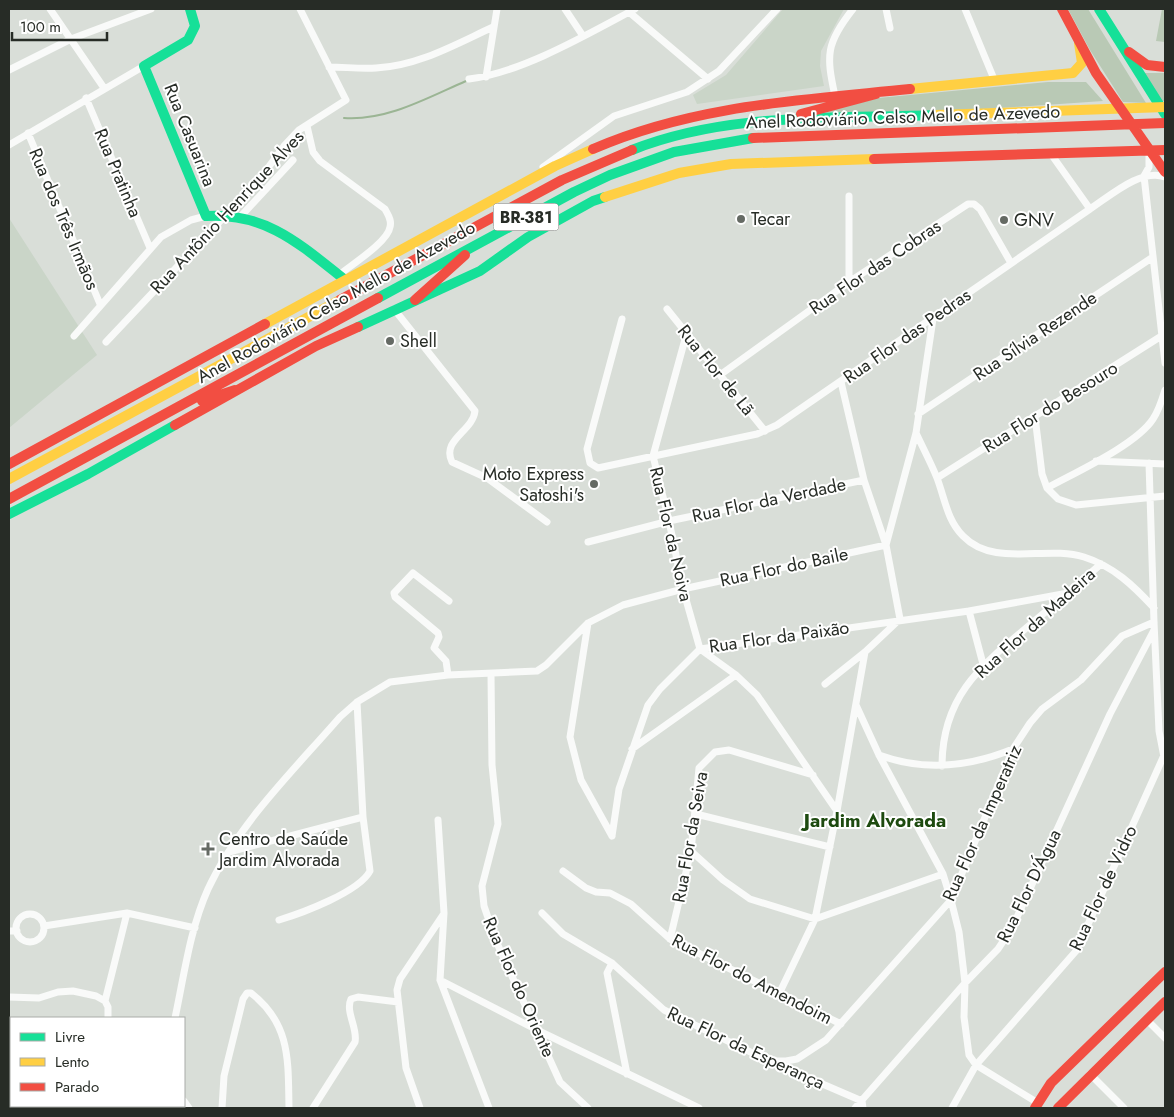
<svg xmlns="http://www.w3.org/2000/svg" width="1174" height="1117" viewBox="0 0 1174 1117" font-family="Jost,sans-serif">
	<rect width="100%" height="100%" fill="#d9ded8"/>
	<!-- built -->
	<path fill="#cad5c8" d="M783 9H844L821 51 820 66 824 86 697 104 693 95 726 75Z
		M9 218 97 355 9 428Z"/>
	<!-- green -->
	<path fill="#b9c9b5" d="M1068 9H1088L1146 103 1123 102 1090 50Z
		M1162 9H1165V42L1156 41Z
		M1142 73H1165V101H1157Z
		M1048 82H1086L1103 101 970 110 820 113 878 98Z"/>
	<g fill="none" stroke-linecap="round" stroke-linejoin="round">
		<!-- stream -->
		<path stroke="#9bb594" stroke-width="2" d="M344 118C387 121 427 98 466 81"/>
		<!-- street -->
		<path stroke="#f9faf9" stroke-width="7" d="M50 9 104 88
			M565 9 583 36
			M886 9 890 28
			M965 9 994 79
			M629 12 708 79
			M329 67C344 67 360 69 376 68 418 66 456 44 493 27
			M9 70 71 39 151 9
			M486 77 497 9
			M469 79C521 73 588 34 635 9
			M835 96C826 55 826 43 853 9
			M86 98 150 248
			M307 126 313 152 320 161 385 209C388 215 392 220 390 227 388 242 351 265 339 275
			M28 133 100 304
			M9 145 144 66
			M1051 154 1090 209
			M543 167 614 116 687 92 719 71 777 9
			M1144 176 1165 363
			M1144 176 1149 167V151
			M242 215 293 160
			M849 282V196
			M394 309 475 411C473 431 441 440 452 462L487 478 547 522
			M667 309 765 431
			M622 319 587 449 590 463 598 468 757 434 777 425 1090 209C1110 196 1141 168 1165 177
			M687 332 653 456 669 521 683 589 700 649
			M74 336 161 237 191 220 206 216
			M106 342 259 180 284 146 299 130 346 100 300 9
			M720 375 849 282 968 204H974L980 209 1011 263
			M918 414 1153 257
			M1035 417 1042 474 1047 488 1058 499 1076 505 1165 496
			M916 433C923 448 931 463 937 478 945 499 947 520 963 536 994 568 1046 545 1084 557 1113 566 1134 586 1154 608
			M1096 461 1165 464
			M1149 463 1154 622 1159 731 1164 757
			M937 478 1163 335
			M1047 488C1076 472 1136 445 1153 419 1159 410 1162 400 1165 390
			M588 542 669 521 864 480
			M969 611 983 664
			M588 623 570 737 581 780 612 836
			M700 649 736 675 757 695 837 811
			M491 674 492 765 498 824 482 886 484 906 496 941 560 1082 588 1108
			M448 675 446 661 434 648 439 637 438 633 395 597 394 593 413 573 449 601
			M825 684 865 652 900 619 886 545 864 480 841 382
			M856 705 879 755 943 874 951 900 959 932 965 983 964 1017 969 1055 976 1065 1038 1103
			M632 749 736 675
			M879 755C925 772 969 767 1013 749
			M942 766C942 695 982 665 1031 624 1055 604 1078 584 1101 564
			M696 814 830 847
			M438 820 444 913 440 980 489 1108
			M612 836 619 789 648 705 660 689 700 649 969 611 1068 593
			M691 851 723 880 750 899 815 919 943 874
			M229 852 363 817
			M563 871 586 888 596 892 610 893 631 904 670 939 841 1024
			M542 913 563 934 612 963 664 1010 769 1061 862 1101 863 1108
			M16 928a14 14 0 1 1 28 0a14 14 0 1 1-28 0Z
			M279 920C302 913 359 892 370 871L363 817 357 702
			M44 926 127 913 195 928
			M9 931H17
			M670 939 691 851 699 768 715 752 729 750 813 775
			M612 963 607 973 627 1074
			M440 980 539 1031 699 1108
			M779 994 815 919 837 811 865 652
			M9 997 39 998 58 992 73 991 96 996 105 1001
			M105 1001 127 913
			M105 1001 108 1007V1018
			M175 1018C184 976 190 929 208 889 238 824 293 771 340 717L357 702 390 682 448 675 537 671 546 665 588 623 623 605 683 589 886 545 916 433 933 319
			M1147 1020 1165 1038
			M769 1061H786L797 1059 826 1040 951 900 1013 749 1030 723 1042 709 1081 680 1122 636 1154 622
			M1090 1074 1124 1108
			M184 1101 189 1108
			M90 1106V1108
			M153 1108 154 1106
			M222 1108 224 1076 243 999 247 993H251C291 1024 288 1061 289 1108
			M313 1108 355 1042C358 1028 345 1012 351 999L358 997 398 1002
			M420 1108 406 1068 397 990 400 979 443 915
			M855 1108 965 983 998 949 1012 928 1110 714 1154 630
			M952 1108 976 1065 1076 951 1165 753"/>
		<!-- fast -->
		<path stroke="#16e098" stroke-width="10" d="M190 9 195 26 188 40 144 66 206 216C266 212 301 245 345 280
			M1099 9 1165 114
			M632 150C727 112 835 119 936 115
			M378 298 574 192 610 175 674 152 753 138
			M358 327 480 271 528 237 593 201 605 197
			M9 514 88 474 175 425"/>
		<!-- slow -->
		<path stroke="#ffcf43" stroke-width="10" d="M910 89 1073 73 1082 63 1079 43
			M936 115 1165 107
			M605 197 679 173 731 164 874 159
			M265 324 555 166 593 149
			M9 479 340 300"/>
		<!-- jam -->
		<path stroke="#f24e42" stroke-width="10" d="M1062 9 1096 73 1165 172
			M1129 52 1147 65 1165 67
			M801 114 876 94
			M753 138 1165 123
			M593 149C694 105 802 100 910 89
			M874 159 1165 150
			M340 300 562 180 632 150
			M415 300 465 255
			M202 401 235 390
			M175 425 316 346 358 327
			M9 464 265 324
			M9 499 378 298
			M1035 1108 1051 1083 1165 972
			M1058 1108 1165 1002"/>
	</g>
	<!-- markers -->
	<g fill="#656a64" stroke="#fff" stroke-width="2">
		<circle cx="741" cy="219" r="5"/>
		<circle cx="1004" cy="220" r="5"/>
		<circle cx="390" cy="341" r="5"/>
		<circle cx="594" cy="484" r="5"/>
		<path d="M205.5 841.5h5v5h5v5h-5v5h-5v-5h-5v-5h5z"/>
	</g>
	<g text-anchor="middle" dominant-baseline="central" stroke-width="4" stroke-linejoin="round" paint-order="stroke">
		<!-- shield labels -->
		<rect fill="#fff" stroke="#686b67" stroke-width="1" x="493.5" y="203.5" width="65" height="27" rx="4"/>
		<g font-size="16" font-weight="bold" fill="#272c26">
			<text x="526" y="217">BR-381</text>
		</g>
		<!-- street labels -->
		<g font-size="18" fill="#272c26" stroke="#fff">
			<text transform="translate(903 117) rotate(-2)">Anel Rodoviário Celso Mello de Azevedo</text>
			<text transform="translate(190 135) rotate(68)">Rua Casuarina</text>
			<text transform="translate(118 173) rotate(67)">Rua Pratinha</text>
			<text transform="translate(227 212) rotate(-47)">Rua Antônio Henrique Alves</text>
			<text transform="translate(64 219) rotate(67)">Rua dos Três Irmãos</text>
			<text transform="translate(875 267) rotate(-34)">Rua Flor das Cobras</text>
			<text transform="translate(336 302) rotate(-29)">Anel Rodoviário Celso Mello de Azevedo</text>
			<text transform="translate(907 336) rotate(-35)">Rua Flor das Pedras</text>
			<text transform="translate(1035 336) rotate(-34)">Rua Sílvia Rezende</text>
			<text transform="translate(716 370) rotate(51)">Rua Flor de Lã</text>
			<text transform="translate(1050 407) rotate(-32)">Rua Flor do Besouro</text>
			<text transform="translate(769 500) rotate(-12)">Rua Flor da Verdade</text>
			<text transform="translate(671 534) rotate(77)">Rua Flor da Noiva</text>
			<text transform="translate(784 567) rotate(-12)">Rua Flor do Baile</text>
			<text transform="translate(1035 623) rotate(-42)">Rua Flor da Madeira</text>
			<text transform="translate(779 637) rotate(-8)">Rua Flor da Paixão</text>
			<text transform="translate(982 823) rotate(-66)">Rua Flor da Imperatriz</text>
			<text transform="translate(690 837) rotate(-80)">Rua Flor da Seiva</text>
			<text transform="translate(1029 886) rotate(-64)">Rua Flor D'Água</text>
			<text transform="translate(1103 888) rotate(-65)">Rua Flor de Vidro</text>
			<text transform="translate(752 979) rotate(27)">Rua Flor do Amendoim</text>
			<text transform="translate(519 987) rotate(66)">Rua Flor do Oriente</text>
			<text transform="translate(746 1048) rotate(25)">Rua Flor da Esperança</text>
		</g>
		<!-- poi labels -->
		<g font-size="18" fill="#272c26" stroke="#fff" text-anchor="start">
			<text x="751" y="219">Tecar</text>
			<text x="1014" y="220">GNV</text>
			<text x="400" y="341">Shell</text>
			<text x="584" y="474" text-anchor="end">Moto Express<tspan x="584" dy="21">Satoshi's</tspan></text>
			<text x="219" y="839">Centro de Saúde<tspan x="219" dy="21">Jardim Alvorada</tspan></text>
		</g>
		<!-- neighbourhood labels -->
		<g font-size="19" font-weight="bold" fill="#1d4a0f" stroke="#fff">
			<text x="875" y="820">Jardim Alvorada</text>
		</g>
	</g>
	<!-- border -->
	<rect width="1174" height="1117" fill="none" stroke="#272c26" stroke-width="20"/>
	<!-- legend -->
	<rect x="10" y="1017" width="175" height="90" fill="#ffffff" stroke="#a9aba8"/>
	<rect x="20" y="1033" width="25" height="8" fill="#16e098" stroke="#a9aba8"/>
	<text x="55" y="1042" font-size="15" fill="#272c26">Livre</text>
	<rect x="20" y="1058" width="25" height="8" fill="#ffcf43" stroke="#a9aba8"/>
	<text x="55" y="1067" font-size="15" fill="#272c26">Lento</text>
	<rect x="20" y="1083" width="25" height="8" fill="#f24e42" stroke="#a9aba8"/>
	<text x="55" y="1092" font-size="15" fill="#272c26">Parado</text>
	<!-- scale -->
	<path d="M12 32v8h95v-8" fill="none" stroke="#272c26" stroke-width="2.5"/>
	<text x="20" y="32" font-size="15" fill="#272c26" stroke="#ffffff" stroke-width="4" paint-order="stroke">100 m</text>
</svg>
